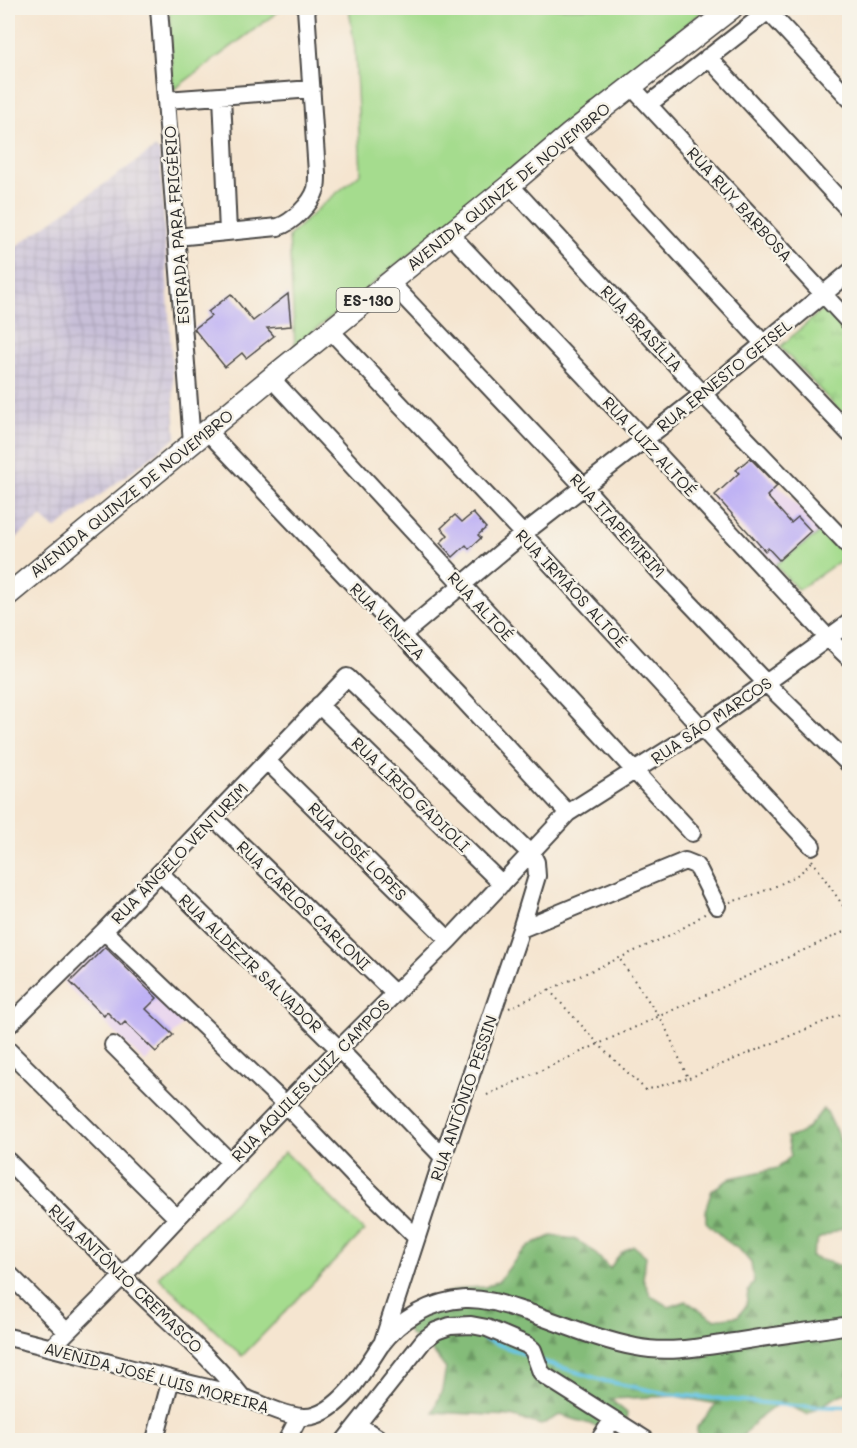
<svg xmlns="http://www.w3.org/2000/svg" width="857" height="1448" viewBox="0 0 857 1448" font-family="Mali,sans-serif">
	<defs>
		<pattern id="industrial-grid" width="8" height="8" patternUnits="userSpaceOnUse" patternTransform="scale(1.5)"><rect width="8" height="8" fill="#c8bfd8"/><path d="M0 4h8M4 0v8" fill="none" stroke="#aca4ba"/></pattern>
		<pattern id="forest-firs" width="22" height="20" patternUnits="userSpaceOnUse" patternTransform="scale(1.5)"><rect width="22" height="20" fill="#84bc79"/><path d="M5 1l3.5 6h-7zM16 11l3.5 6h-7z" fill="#6c9963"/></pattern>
		<pattern id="park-tufts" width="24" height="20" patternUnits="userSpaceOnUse" patternTransform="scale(1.5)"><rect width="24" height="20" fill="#a5dc8e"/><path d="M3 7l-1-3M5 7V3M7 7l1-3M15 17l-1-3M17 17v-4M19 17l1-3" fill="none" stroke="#8ebd7b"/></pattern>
	</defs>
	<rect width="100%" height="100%" fill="#f7f3e8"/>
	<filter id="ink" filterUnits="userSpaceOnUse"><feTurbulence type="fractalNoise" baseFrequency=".0167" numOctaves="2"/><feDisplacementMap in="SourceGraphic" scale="12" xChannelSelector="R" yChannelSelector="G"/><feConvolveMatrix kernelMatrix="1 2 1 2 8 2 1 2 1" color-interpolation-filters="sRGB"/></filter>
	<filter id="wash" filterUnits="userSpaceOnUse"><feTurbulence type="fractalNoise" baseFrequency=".008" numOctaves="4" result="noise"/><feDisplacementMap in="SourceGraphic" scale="24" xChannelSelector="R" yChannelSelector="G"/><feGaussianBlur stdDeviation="1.35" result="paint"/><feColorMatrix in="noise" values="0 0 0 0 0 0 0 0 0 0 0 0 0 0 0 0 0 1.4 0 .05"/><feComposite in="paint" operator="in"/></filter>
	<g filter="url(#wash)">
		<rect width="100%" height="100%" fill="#f5e5d0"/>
		<!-- built -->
		<path fill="#e7d2ef" d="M751 457 847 556 798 590 710 495Z
			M104 941 185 1022 145 1062 63 982Z"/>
		<!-- industrial -->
		<path fill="url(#industrial-grid)" d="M155 148 160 152 176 438 55 529 42 517 8 545V252Z"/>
		<!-- grass -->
		<path fill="#a5dc8e" stroke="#68845c" stroke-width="1.5" d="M169 8H283L173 90Z
			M349 8H707L421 245 295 346 289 236 321 206 361 173 355 50Z
			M822 531 847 556 798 590 775 565Z
			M285 1152 364 1231 242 1356 158 1277Z"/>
		<!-- forest -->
		<path fill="url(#forest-firs)" stroke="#587452" stroke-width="1.5" d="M823 1109 827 1112 842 1144 849 1166V1214L843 1228 818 1239 811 1257 849 1268V1392L840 1395 807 1414 780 1402 756 1421 739 1440H697V1427L717 1404 675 1396 610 1399 627 1413 625 1428 607 1432 590 1424 560 1415 541 1425 511 1416 433 1412 442 1390 446 1369 427 1344 410 1335 404 1323 443 1294 464 1288 485 1287 499 1281 519 1255 534 1243 552 1236 574 1239 590 1248 610 1269C616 1257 622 1251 634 1246L646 1256 643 1279 651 1296 669 1307 686 1301 714 1319 738 1316 746 1306 748 1292 754 1281 751 1263 741 1251 724 1239 706 1222V1208L712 1190 731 1178 778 1168 791 1156 787 1137C804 1136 813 1122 823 1109Z"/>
		<!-- park -->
		<path fill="url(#park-tufts)" stroke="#68845c" stroke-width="1.5" d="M824 308 849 335V421L780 347Z"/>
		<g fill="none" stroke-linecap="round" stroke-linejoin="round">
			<!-- stream -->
			<path stroke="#68c5e6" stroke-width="4" d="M484 1339 529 1356
				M541 1361 605 1381 668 1394 796 1406 850 1407"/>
		</g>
		<g id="blocks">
			<!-- building -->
			<path fill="#b7a9f6" d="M231 294 253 321 288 294 291 326 267 328 274 336 246 358 242 353 225 367 194 329 211 316 208 312Z
				M750 458 777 486 767 496 791 523 798 517 811 531 779 560 768 548 765 551 715 495 739 473 736 470Z
				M473 513 486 528 478 535 481 538 469 549 466 545 453 557 440 543 448 535 441 528 455 515 462 522Z
				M105 947 157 998 146 1009 173 1035 156 1052 125 1022 121 1026 107 1012 104 1016 70 982Z"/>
		</g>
	</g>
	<g filter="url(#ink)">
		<use href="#blocks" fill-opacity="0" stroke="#494744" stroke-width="1.5"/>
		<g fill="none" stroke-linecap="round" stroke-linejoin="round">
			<!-- minor casing -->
			<g stroke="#494744" stroke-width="20">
				<path id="minor" d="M159 8 192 443
					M768 11 850 99
					M708 57 850 211
					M631 86 850 323
					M222 96 228 232
					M166 100 312 89
					M649 104 772 8
					M570 134 764 344 850 434
					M510 185 703 394 850 547
					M450 234 644 439 827 637 850 659
					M176 237 278 227C292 223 312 203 316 189 317 184 317 178 317 173L306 8
					M390 282 584 487 660 572 766 683 850 765
					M330 330 523 534 702 728 812 846
					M271 378 692 833
					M207 431 457 693 568 813
					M402 635 523 534 703 394 850 272
					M319 705 502 884
					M267 761 449 940
					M213 817 395 994
					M160 873 339 1049 443 1157
					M521 929 685 861 695 865 699 870 717 906
					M104 931 286 1105 353 1175 416 1237
					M8 1026 104 931 347 677 533 856 536 862 537 876 521 929 443 1157 382 1344
					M113 1045 230 1162
					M8 1050 177 1218
					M8 1161C53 1207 99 1253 145 1298 178 1330 213 1360 242 1397
					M8 1273 67 1332
					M8 1337C62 1350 117 1365 171 1379 196 1386 222 1390 247 1399 265 1405 297 1423 316 1415 331 1410 342 1399 352 1387 362 1374 371 1360 380 1346 401 1318 431 1301 465 1299 487 1298 507 1306 527 1312 563 1324 599 1340 636 1347 670 1354 707 1346 741 1341 777 1335 813 1331 850 1325
					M51 1348 123 1276 230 1162 339 1049 449 940 568 813 702 728 766 683 850 622
					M358 1425 381 1440
					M155 1440 171 1379
					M287 1440 299 1417
					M345 1440 424 1340 436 1331 450 1326 471 1325 487 1328 527 1345 533 1350 541 1372 545 1376 646 1440
					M599 1440 613 1419"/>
			</g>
			<!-- major casing -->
			<g stroke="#494744" stroke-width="24">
				<path id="major" d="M8 595 271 378 510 185 570 134 732 8"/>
			</g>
			<!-- path -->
			<path stroke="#494744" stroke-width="2" stroke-dasharray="1.5 4.5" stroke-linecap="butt" d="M812 860 850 916
				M730 902C750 897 803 879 811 861
				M549 990 606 1052 646 1090 688 1078 663 1022 619 958
				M509 1008 670 935 688 925 706 913
				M689 1078 850 1011
				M487 1095 850 929"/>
			<!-- minor -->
			<use href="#minor" stroke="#fff" stroke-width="16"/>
			<!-- major -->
			<use href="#major" stroke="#fff" stroke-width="21"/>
		</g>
	</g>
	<g text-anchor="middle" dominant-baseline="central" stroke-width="5" stroke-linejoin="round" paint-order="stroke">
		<!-- shield labels -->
		<rect fill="#f7f3e8" stroke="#686764" stroke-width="1.5" x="336.5" y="288" width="63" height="24" rx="4.5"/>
		<g font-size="15" font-weight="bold" fill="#2b2b2b">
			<text x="368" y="300">ES-130</text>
		</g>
		<!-- street labels -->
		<g font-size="16" fill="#2b2b2b" stroke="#f7f3e8">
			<text transform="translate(508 186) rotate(-39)">AVENIDA QUINZE DE NOVEMBRO</text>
			<text transform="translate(740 204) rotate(48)">RUA RUY BARBOSA</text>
			<text transform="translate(176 225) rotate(-94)">ESTRADA PARA FRIGÉRIO</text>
			<text transform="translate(642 328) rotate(47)">RUA BRASÍLIA</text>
			<text transform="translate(724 375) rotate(-39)">RUA ERNESTO GEISEL</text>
			<text transform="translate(650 446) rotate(47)">RUA LUIZ ALTOÉ</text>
			<text transform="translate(131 493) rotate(-39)">AVENIDA QUINZE DE NOVEMBRO</text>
			<text transform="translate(618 525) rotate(48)">RUA ITAPEMIRIM</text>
			<text transform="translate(572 588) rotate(47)">RUA IRMÃOS ALTOÉ</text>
			<text transform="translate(481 606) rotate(47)">RUA ALTOÉ</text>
			<text transform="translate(388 621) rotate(46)">RUA VENEZA</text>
			<text transform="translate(711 720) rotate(-34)">RUA SÃO MARCOS</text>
			<text transform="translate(411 794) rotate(44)">RUA LÍRIO GADIOLI</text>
			<text transform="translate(358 851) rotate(45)">RUA JOSÉ LOPES</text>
			<text transform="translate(179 853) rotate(-46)">RUA ÂNGELO VENTURIM</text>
			<text transform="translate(304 905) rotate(44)">RUA CARLOS CARLONI</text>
			<text transform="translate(251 963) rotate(44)">RUA ALDEZIR SALVADOR</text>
			<text transform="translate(310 1080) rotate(-46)">RUA AQUILES LUIZ CAMPOS</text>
			<text transform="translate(463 1098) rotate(-71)">RUA ANTÔNIO PESSIN</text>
			<text transform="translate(126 1278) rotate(44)">RUA ANTÔNIO CREMASCO</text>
			<text transform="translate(157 1377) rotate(15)">AVENIDA JOSÉ LUIS MOREIRA</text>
		</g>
	</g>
	<!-- margin -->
	<rect width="857" height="1448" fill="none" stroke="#f7f3e8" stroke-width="30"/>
</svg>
